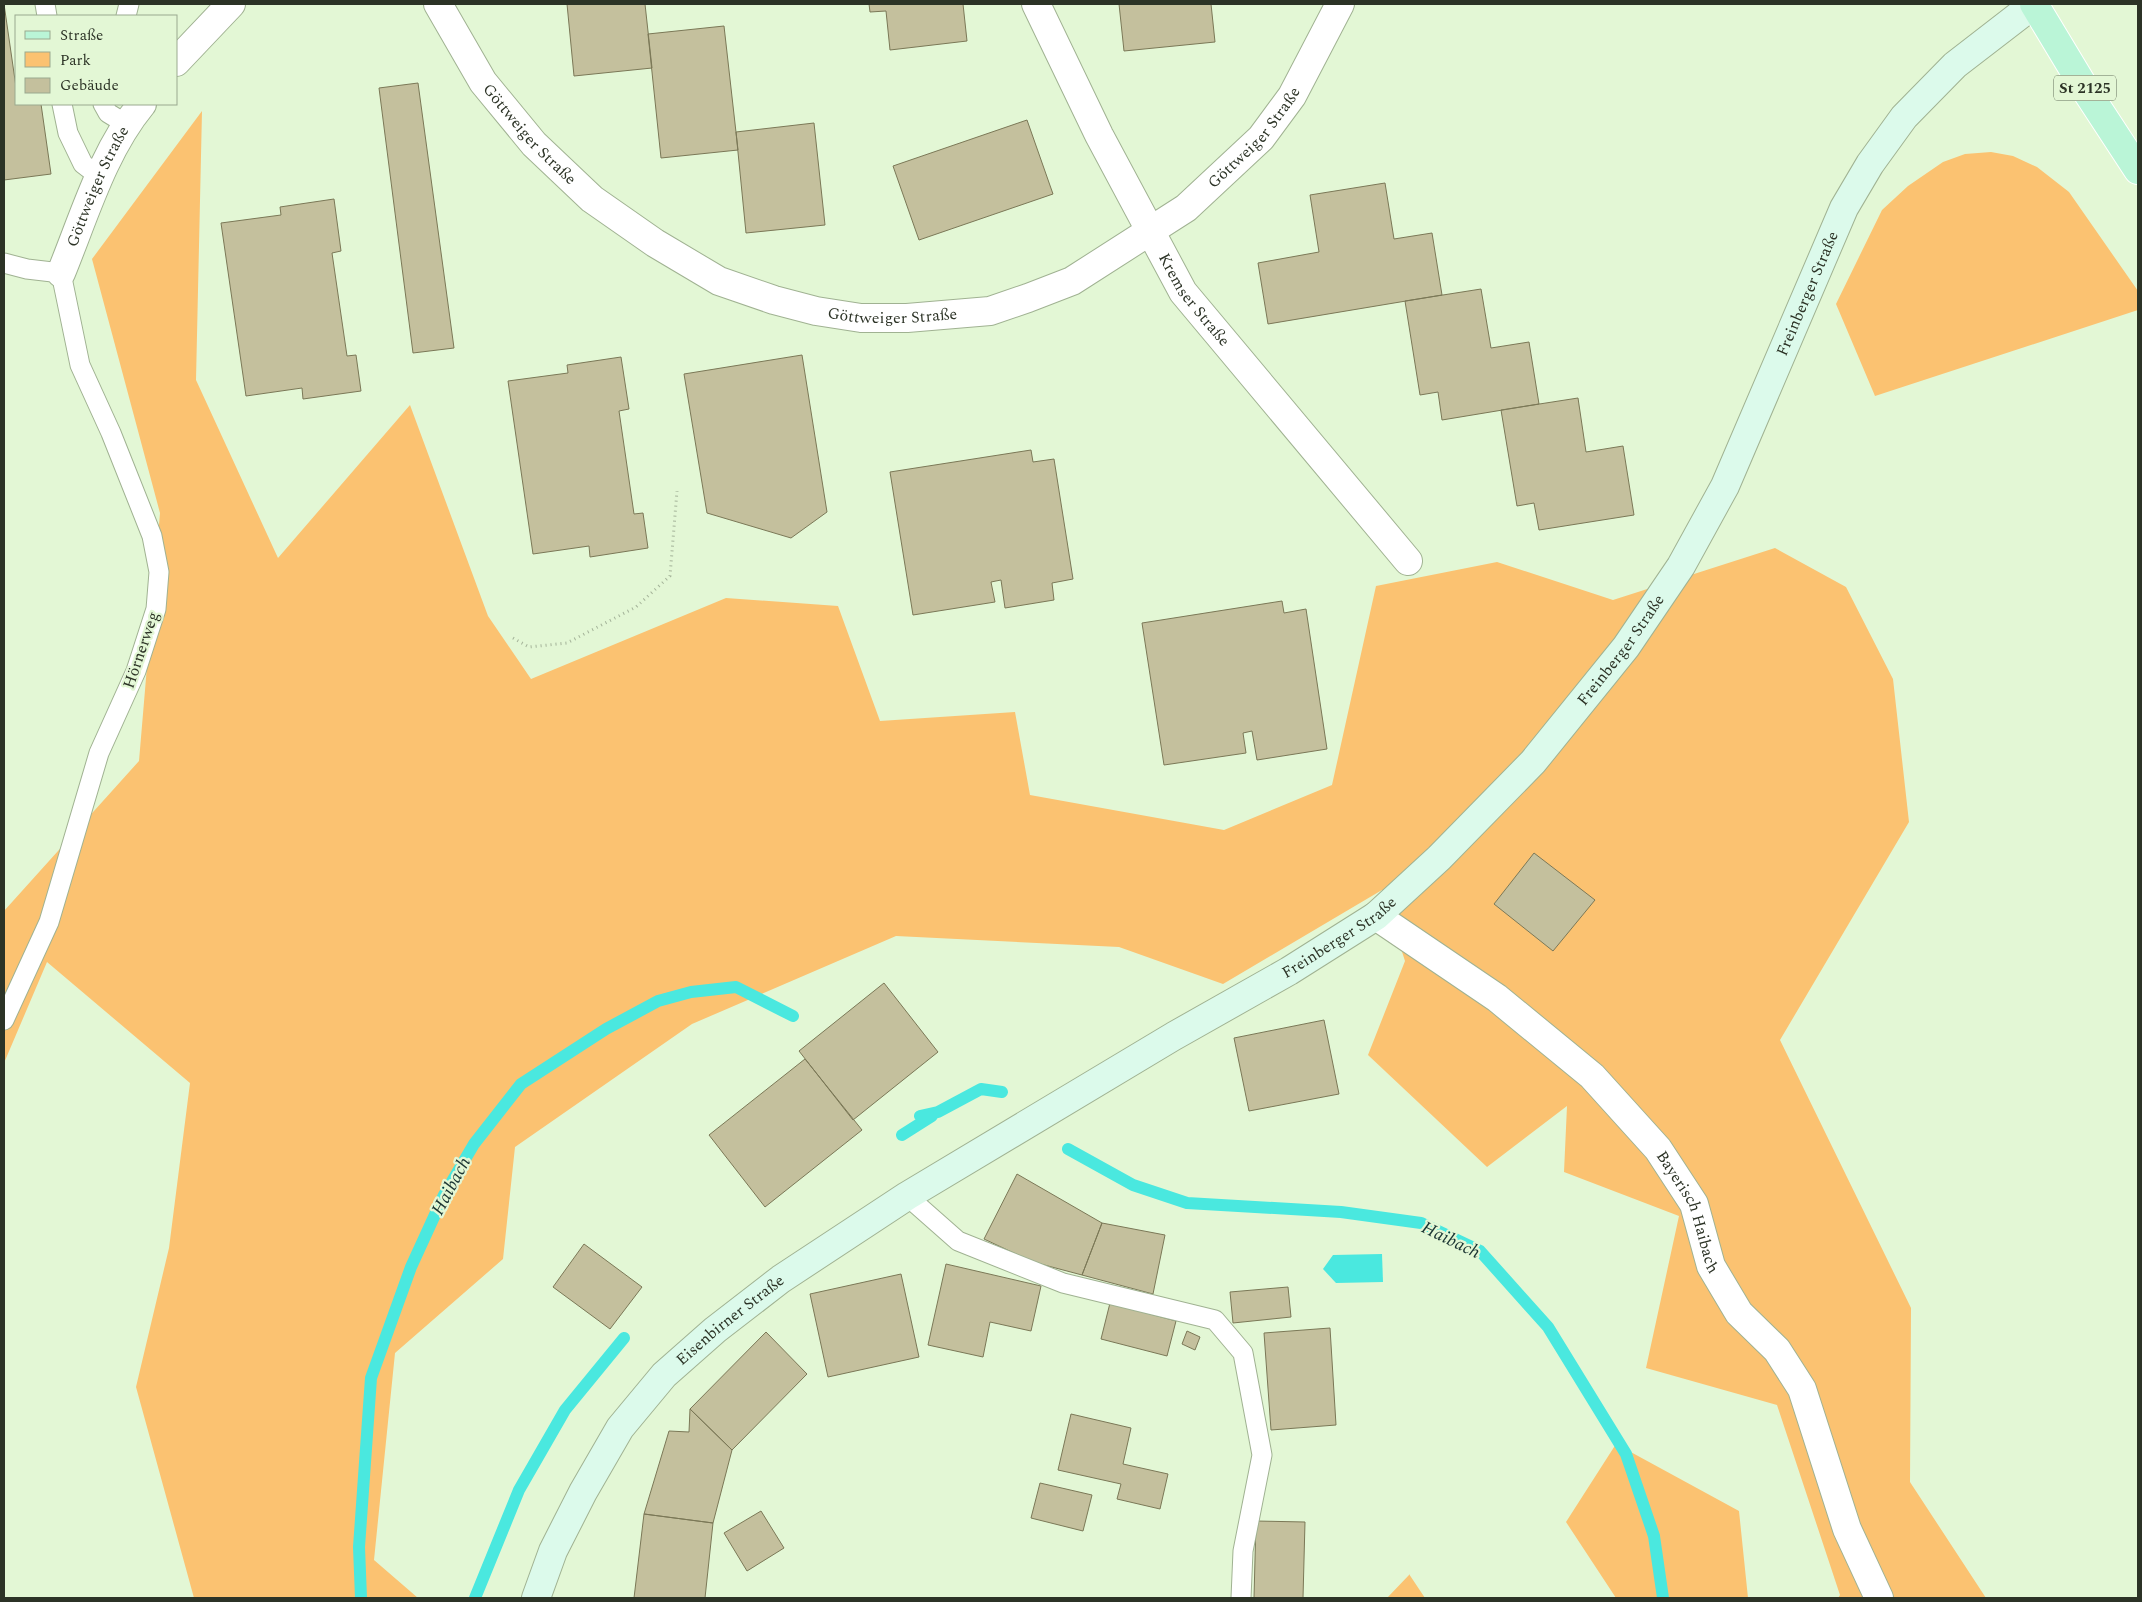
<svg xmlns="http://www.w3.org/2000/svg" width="2142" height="1602" viewBox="0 0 2142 1602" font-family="Spectral,serif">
	<rect width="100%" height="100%" fill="#e3f7d5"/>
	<!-- green -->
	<path fill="#fbc271" d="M202 111 196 380 278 558 410 405 488 616 531 679 726 598 838 606 880 721 1015 712 1030 795 1224 830 1332 785 1376 586 1497 562 1613 600 1775 548 1846 587 1893 679 1909 822 1780 1040 1911 1308 1910 1482 1986 1598H1838L1840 1595 1777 1405 1646 1368 1679 1216 1564 1172 1567 1106 1487 1167 1368 1055 1405 961 1382 890 1223 984 1119 947 896 936 692 1024 515 1147 503 1259 395 1353 374 1560 418 1598H194L136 1387 169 1248 190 1083 47 962 4 1063V911L139 761 160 513 92 259Z
		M1991 152 2013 156 2037 167 2069 192 2138 291V310L1875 396 1836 304 1882 210 1908 186 1943 162 1965 154Z
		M1616 1444 1739 1511 1748 1598H1616L1566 1522Z
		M1409 1574 1425 1598H1387L1409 1575Z"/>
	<!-- water -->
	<path fill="#4ae8df" d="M1382 1254 1383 1282 1336 1283 1323 1269 1333 1255Z"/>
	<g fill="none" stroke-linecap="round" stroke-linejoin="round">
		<!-- stream -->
		<path stroke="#4ae8df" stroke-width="12" d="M920 1116 938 1112 981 1089 1002 1092
			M902 1135 932 1116
			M1068 1149 1133 1185 1187 1203 1341 1212 1421 1223 1480 1251 1548 1327 1626 1454 1654 1536 1663 1598
			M361 1598 359 1547 371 1378 411 1267 444 1195 474 1144 521 1084 606 1029 658 1001 691 992 736 987 793 1016
			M475 1598 519 1490 565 1410 624 1338"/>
	</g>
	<!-- building -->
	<path fill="#c4c09d" stroke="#7b7857" d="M4 4 16 87V104H41L51 174 4 180Z
		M567 4H645L652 68 574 76Z
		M869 4H963L967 41 890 50 886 11 870 12Z
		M1119 4H1211L1215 42 1124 51Z
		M724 26 738 150 661 158 648 34Z
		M418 83 454 348 413 353 379 88Z
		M1027 120 1053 194 919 240 893 166Z
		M814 123 825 225 746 233 736 132Z
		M1385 183 1394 239 1432 233 1442 295 1268 324 1258 263 1319 252 1310 195Z
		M334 199 341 251 332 253 347 356 356 355 361 391 303 399 302 388 246 396 221 223 281 215 280 207Z
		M1481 289 1491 348 1529 342 1539 404 1442 420 1438 392 1420 395 1405 301Z
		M802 355 827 512 791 538 707 513 684 374Z
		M621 357 629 409 619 411 634 514 643 513 648 548 590 557 589 546 533 554 508 381 568 373 567 365Z
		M1578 398 1586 452 1623 446 1634 515 1539 530 1534 503 1517 506 1501 410Z
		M1031 450 1033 462 1054 459 1073 579 1052 583 1054 600 1005 608 1001 580 991 582 995 602 913 615 890 472Z
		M1282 601 1284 613 1306 609 1327 749 1257 760 1252 731 1243 733 1246 753 1164 765 1142 623Z
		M1534 853 1595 900 1553 951 1494 904Z
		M884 983 938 1052 853 1120 799 1051Z
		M1324 1020 1339 1094 1249 1111 1234 1038Z
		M805 1059 862 1130 765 1207 709 1135Z
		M1017 1174 1102 1223 1082 1275 1033 1262 984 1239Z
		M1102 1223 1165 1235 1153 1294 1082 1275Z
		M584 1244 642 1287 610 1329 553 1287Z
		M946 1264 1041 1286 1031 1331 990 1322 983 1357 928 1345Z
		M901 1274 919 1357 828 1377 810 1294Z
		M1288 1287 1291 1317 1233 1323 1230 1292Z
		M1110 1303 1176 1321 1167 1356 1101 1339Z
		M1330 1328 1336 1425 1271 1430 1264 1333Z
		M1187 1331 1200 1337 1195 1350 1182 1344Z
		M766 1332 807 1374 732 1450 690 1409Z
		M690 1409 732 1450 713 1523 644 1514 669 1431 689 1432Z
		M1071 1414 1131 1428 1123 1464 1168 1474 1160 1509 1117 1499 1121 1484 1058 1470Z
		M1040 1483 1092 1495 1083 1531 1031 1518Z
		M761 1511 784 1548 747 1571 724 1533Z
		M644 1514 713 1523 705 1598H634Z
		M1256 1521 1305 1522 1303 1598H1254Z"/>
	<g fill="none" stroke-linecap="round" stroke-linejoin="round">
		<!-- lane casing -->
		<g stroke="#a0b292" stroke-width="21">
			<path id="lane" d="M45 4 47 16
				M126 16 129 4
				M62 104 68 133 83 164 100 177
				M103 104 108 113 126 124
				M4 263 27 269 61 273 80 365 111 433 152 536 159 572 156 609 136 671 99 753 49 922 4 1020
				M907 1196 958 1241 1063 1283 1215 1320 1243 1353 1262 1455 1243 1551 1241 1598"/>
		</g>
		<!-- street casing -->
		<g stroke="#a0b292" stroke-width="30">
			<g id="street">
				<path id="s1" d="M438 4 483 82 534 144 592 199 655 243 719 281 774 300 816 311 861 318H907L990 311 1028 298 1072 281 1186 208 1261 138 1292 96 1340 4"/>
				<path id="s2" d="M1036 4 1099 135 1183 292 1408 561"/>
				<path d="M176 62 231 4"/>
				<path id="s3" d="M61 273C84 217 103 151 142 104"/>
				<path id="s4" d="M1376 916 1497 998 1592 1076 1658 1149 1694 1204 1711 1266 1739 1313 1777 1350 1802 1389 1847 1529 1879 1598"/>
			</g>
		</g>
		<!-- secondary casing -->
		<g stroke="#a0b292" stroke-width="30">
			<g id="secondary">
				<path id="s5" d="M536 1598 553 1551 583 1492 620 1428 664 1375 715 1330 781 1279 907 1196 1174 1036 1289 971 1376 916 1439 858 1533 762 1626 647 1681 566 1725 486 1844 208 1870 164 1904 117 1955 65 2034 4"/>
			</g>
		</g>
		<!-- primary casing -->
		<g stroke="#fff" stroke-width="30">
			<path id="primary" d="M2034 4 2087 92 2138 170"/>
		</g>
		<!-- path -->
		<path stroke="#a4b399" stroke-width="3" stroke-dasharray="1 4" stroke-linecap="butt" d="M513 638 529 647 567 643 636 607 670 576 677 491"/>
		<!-- lane -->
		<use href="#lane" stroke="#fff" stroke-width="19"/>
		<!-- street -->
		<use href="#street" stroke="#fff" stroke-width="28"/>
		<!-- secondary -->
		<use href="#secondary" stroke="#dcfaeb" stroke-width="28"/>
		<!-- primary -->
		<use href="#primary" stroke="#baf5d7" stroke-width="28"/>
	</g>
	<g text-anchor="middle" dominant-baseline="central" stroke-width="4.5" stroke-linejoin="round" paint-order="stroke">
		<!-- shield labels -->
		<rect fill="#e3f7d5" stroke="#636e5a" stroke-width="1" x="2054" y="75.5" width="62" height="25" rx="4"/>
		<g font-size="15" font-weight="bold" fill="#2c3326">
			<text x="2085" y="88">St 2125</text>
		</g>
		<!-- street labels -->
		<g font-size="16" fill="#2c3326" stroke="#e3f7d5">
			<text stroke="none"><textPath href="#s1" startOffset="160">Göttweiger Straße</textPath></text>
			<text stroke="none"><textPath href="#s1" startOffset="999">Göttweiger Straße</textPath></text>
			<text stroke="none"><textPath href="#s3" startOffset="94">Göttweiger Straße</textPath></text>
			<text stroke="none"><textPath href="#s5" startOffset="1874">Freinberger Straße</textPath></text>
			<text stroke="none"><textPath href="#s2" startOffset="336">Kremser Straße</textPath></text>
			<text stroke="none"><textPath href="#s1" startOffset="580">Göttweiger Straße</textPath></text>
			<text transform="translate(141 650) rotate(-71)">Hörnerweg</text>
			<text stroke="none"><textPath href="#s5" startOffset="1470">Freinberger Straße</textPath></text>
			<text stroke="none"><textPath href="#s5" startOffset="1065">Freinberger Straße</textPath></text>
			<text stroke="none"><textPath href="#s4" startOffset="438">Bayerisch Haibach</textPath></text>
			<text stroke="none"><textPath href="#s5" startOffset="345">Eisenbirner Straße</textPath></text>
		</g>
		<!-- water labels -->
		<g font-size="18" font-style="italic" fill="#1a3432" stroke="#e3f7d5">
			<text transform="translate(451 1186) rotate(-62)">Haibach</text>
			<text transform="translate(1451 1240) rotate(26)">Haibach</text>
		</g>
	</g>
	<!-- border -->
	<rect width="2142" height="1602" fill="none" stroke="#2c3326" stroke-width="10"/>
	<!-- legend -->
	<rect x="15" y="15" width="162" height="90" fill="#e3f7d5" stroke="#9aa98f"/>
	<rect x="25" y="31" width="25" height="8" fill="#baf5d7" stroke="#9aa98f"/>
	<text x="60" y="40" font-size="15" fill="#2c3326">Straße</text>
	<rect x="25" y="52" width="25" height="15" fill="#fbc271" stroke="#9aa98f"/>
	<text x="60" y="65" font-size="15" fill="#2c3326">Park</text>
	<rect x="25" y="78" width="25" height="15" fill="#c4c09d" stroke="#9aa98f"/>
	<text x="60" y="90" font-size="15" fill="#2c3326">Gebäude</text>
</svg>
